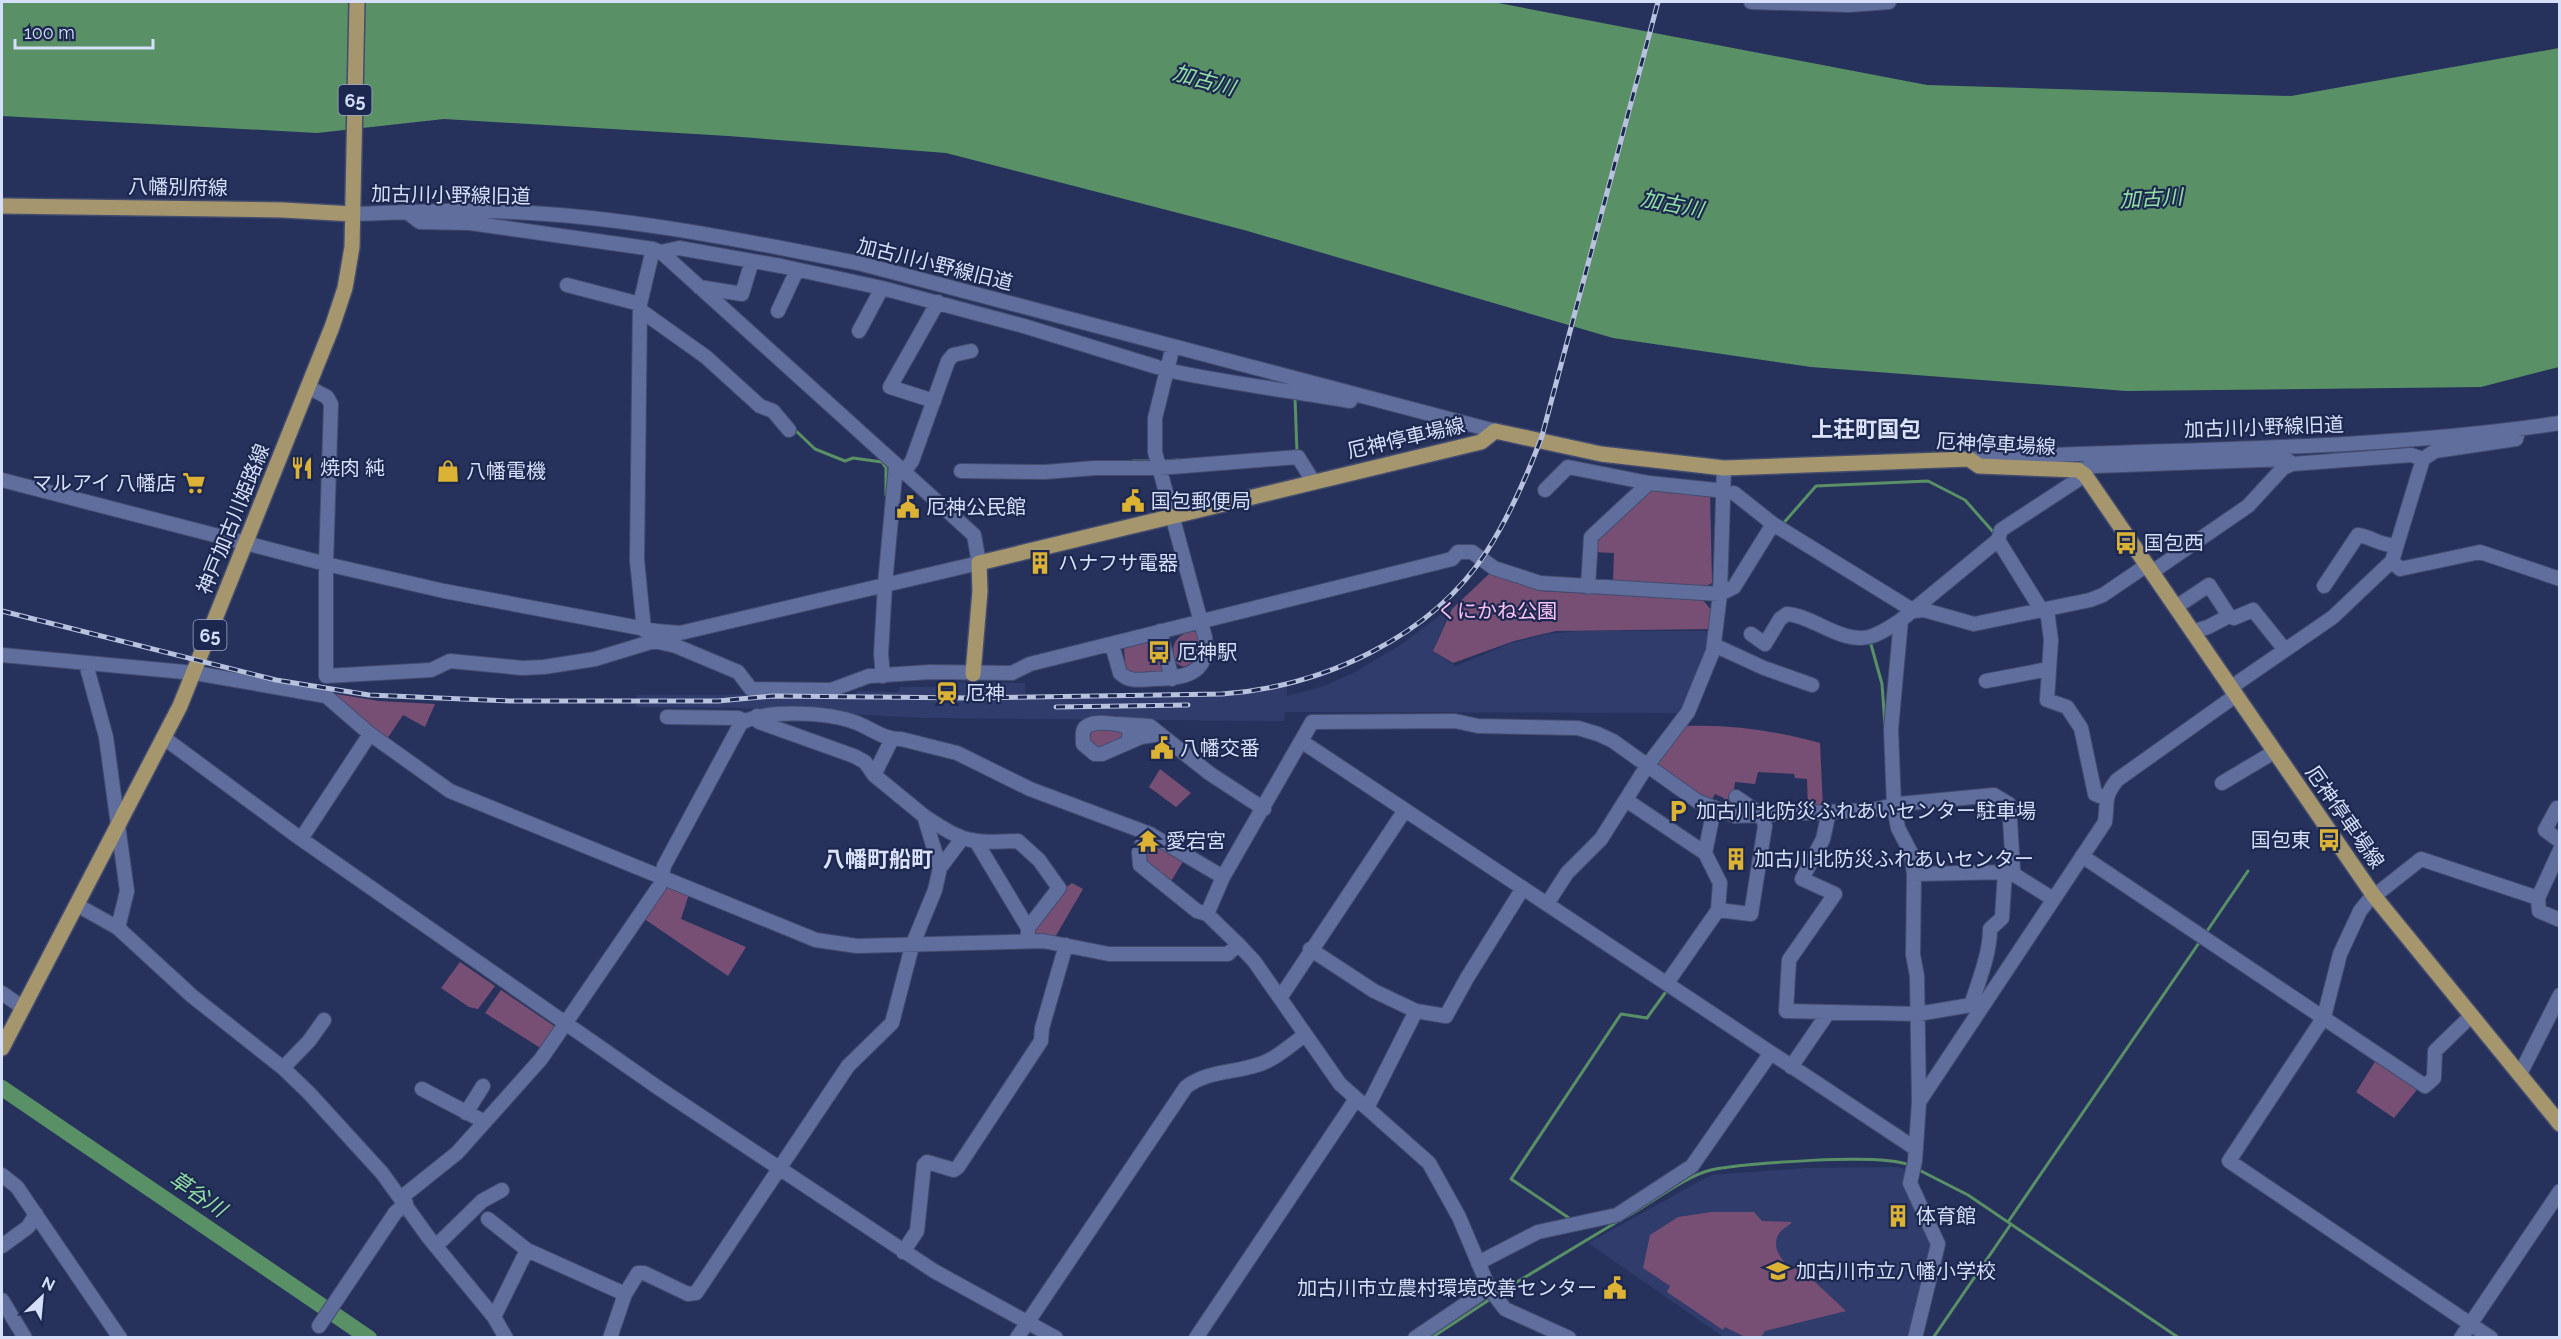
<svg xmlns="http://www.w3.org/2000/svg" width="2561" height="1339" viewBox="0 0 2561 1339" font-family="Raleway,'Noto Sans JP',sans-serif">
	<rect width="100%" height="100%" fill="#27325c"/>
	<!-- built -->
	<path fill="#2f3c6c" d="M1451 607 1433 651 1456 666 1508 644 1547 634 1577 631H1709V638L1687 697 1678 713 1285 712 1284 721 921 718 742 708 636 707 637 695 856 694 857 691 899 692 900 687H946L947 682 1025 683 1026 697 1249 690 1287 682V696L1324 686 1355 672 1402 644Z
		M1898 1167 1906 1170 1905 1182 1934 1243 1911 1337 1725 1338 1588 1243 1711 1175 1807 1168Z"/>
	<!-- green -->
	<path fill="#784f74" d="M1652 487 1710 493 1712 583 1704 587 1613 581 1614 553 1593 552 1597 538Z
		M1489 574 1541 591 1703 600 1712 611 1711 629 1556 631 1514 641 1453 663 1433 651 1452 609Z
		M1191 630 1196 632 1200 646 1192 663 1184 667 1177 664C1169 646 1174 638 1191 630Z
		M1146 641 1157 644 1164 671 1133 674 1126 672 1124 649Z
		M336 694 379 701 435 704 425 727 403 715 387 739 339 700Z
		M1686 726C1730 724 1777 731 1820 743L1823 809H1808L1807 779 1795 778 1794 774 1758 772 1755 784 1735 782 1733 798 1749 812 1721 807 1724 798 1715 794 1710 803 1655 767Z
		M1122 728 1125 738 1100 749 1091 746 1089 739 1093 729Z
		M1160 769 1191 793 1176 807 1149 787Z
		M1152 840 1185 858 1170 883 1146 866 1143 842 1149 845Z
		M1072 883 1083 889 1054 939 1033 934 1032 927 1064 889Z
		M667 885 689 894 681 919 746 947 728 976 643 918Z
		M460 962 495 986 478 1009 469 1007 441 988Z
		M501 990 557 1028 542 1049 485 1013Z
		M2378 1057 2420 1086 2394 1118 2356 1092Z
		M1711 1212H1754L1762 1221 1792 1222C1789 1226 1785 1227 1781 1231 1770 1243 1779 1257 1788 1266L1799 1267 1846 1311 1765 1331 1761 1337H1745L1725 1327 1723 1330 1667 1292 1670 1286 1643 1268 1650 1235 1678 1217Z"/>
	<!-- water -->
	<path fill="#599066" d="M2 2H1493L1927 85 2291 96 2559 48V367L2481 387 2126 391 1811 367 1613 338 1244 230 946 153 728 136 444 119 317 133 2 116Z"/>
	<g fill="none" stroke-linecap="round" stroke-linejoin="round">
		<!-- stream -->
		<path stroke="#599066" stroke-width="3" d="M1295 398 1297 452
			M794 429 815 449 845 461 853 458 882 462 886 468V495
			M1133 461H1154
			M1160 461 1178 460
			M1781 526 1816 486 1928 481 1965 500 1995 534
			M1870 641 1882 684 1885 725
			M2205 934 2248 871
			M1917 1169 1968 1195 2179 1338
			M1626 1217C1650 1204 1685 1176 1711 1170 1744 1163 1881 1153 1909 1165
			M1572 1220 1511 1179 1621 1014 1647 1018 1665 993
			M2008 1222 2201 940
			M1497 1294 1620 1220
			M1431 1338 1492 1298
			M1933 1338 2011 1224"/>
		<!-- river -->
		<path stroke="#599066" stroke-width="16" d="M2 1088 369 1338"/>
		<!-- minor casing -->
		<g stroke="#434c6f" stroke-width="16">
			<path id="minor" d="M1751 2 1849 5 1889 2
				M408 213 420 222 470 223 653 249 661 252 679 248 781 266 882 288 1024 326 1157 367
				M353 214C396 213 439 210 482 211 608 213 738 239 862 264L1495 431
				M567 285 640 304
				M699 287 742 294 752 261
				M640 310 706 357 760 406 773 411 789 430
				M778 311 797 270
				M859 331 882 288
				M1176 372C1234 384 1292 391 1350 401
				M308 387 327 397 331 404 326 564V676L431 670 450 661 522 668 544 667 595 659 654 641 676 646 738 672 751 689 831 690 869 676 930 672 1012 673 1030 664 1452 559 1458 552H1472L1494 568 1540 583 1720 594 1724 468
				M934 401 890 387 938 302
				M1969 459C2166 448 2364 452 2560 423
				M2078 470 2095 466 2286 459 2292 464 2411 455 2423 459
				M961 471 1045 472 1095 468H1159L1298 457 1313 481
				M904 472 912 461 948 361 953 355 971 351
				M2 480 326 564 444 591 656 631 680 633 979 563 974 535 661 252
				M1545 490 1568 467 1649 483
				M1734 493 1773 524 1914 611 1924 610 1974 624 2090 600 2103 595 2147 565
				M1998 540 2042 611
				M2392 561 2423 459 2435 451 2516 439 2519 429
				M2152 572 2248 506 2283 468 2292 464
				M885 584 896 465
				M2324 586 2358 535C2372 537 2381 546 2395 545
				M1588 587 1591 537 1649 483 1716 490
				M2176 607 2209 585 2229 616 2208 627 2192 632
				M2047 610 2051 640 2047 700 2067 707 2081 728 2095 794 2105 798
				M2229 616 2234 618 2253 610 2285 650
				M644 630 637 560 640 304 653 249
				M1160 631 1172 679
				M1751 634 1765 644 1780 619 1787 614C1814 616 1844 646 1872 636 1882 633 1892 626 1901 620
				M1112 645 1120 673C1129 682 1140 680 1152 679 1183 678 1210 676 1205 637L1155 452V418L1173 346
				M1714 645 1764 668 1812 685
				M2 655 195 673 326 696 370 734 450 791 816 940 857 946 1043 941 1109 954H1228L1238 944 1254 961 1340 1084 1429 1163 1459 1217 1489 1288 1505 1309 1569 1338
				M86 664 106 737 127 891 118 928 192 996 283 1068 309 1093 382 1173 429 1238 494 1317 506 1338
				M883 676 881 654 885 585
				M1986 681 2049 669
				M2230 688 2333 617 2392 561 2400 569 2480 552 2560 579
				M757 716 759 722 854 756 865 762 874 775
				M667 717 738 718 746 721
				M1118 724 1150 726 1209 773 1264 809
				M164 738 301 839 660 1089 934 1271 1056 1338
				M1301 741 1916 1149
				M1128 742 1130 732 1128 728C1119 723 1090 719 1084 729 1082 733 1083 739 1083 744L1095 754H1102L1141 737 1160 734
				M2222 783 2274 752
				M1626 800 1705 853 1720 883 1718 910 1667 983
				M2557 808 2545 830 2560 841
				M1829 812 1823 839 1802 879 1835 894 1789 960 1786 1011 1918 1014 1971 1005H1981
				M924 816C965 843 969 843 1018 841L1039 860 1059 888 1028 928V941
				M1146 833 1139 852 1140 865 1197 911 1207 914 1238 944
				M301 839 370 734
				M977 843 1028 928
				M1705 853 1714 809
				M2082 856 2425 1086 2434 1078 2435 1051 2472 1015
				M940 868 961 840
				M1914 874 2010 872 2053 899
				M2538 898 2560 850
				M1547 904 1567 873 1601 839 1647 766 1688 712 1713 651 1720 594 1734 587 1773 524
				M77 905 118 928
				M1718 910 1751 914 1765 826 1762 815 1736 797
				M1207 914 1223 877 1312 722 1455 721 1478 726 1578 728 1598 734 1613 741 1697 801 1735 816 1872 810 1899 804 1994 795 2009 804 2013 869 2010 872
				M1310 949 1374 991 1416 1011
				M2 993 22 1007
				M1280 998 1405 810
				M1971 1005C1979 980 1990 954 1990 929L2002 918 2005 872
				M1791 1067 1828 1013
				M283 1068 309 1041 324 1020
				M2520 1074 2560 995
				M422 1089 485 1122
				M1919 1102 2105 822C2108 801 2103 798 2117 780L2235 696
				M1367 1108 1416 1011 1446 1016 1467 978 1523 888
				M466 1113 483 1086
				M2 1175 17 1187 120 1338
				M402 1197 457 1153 541 1059 660 885 664 866 741 723C767 709 829 712 857 723 872 729 885 740 901 739L957 753 1030 789 1150 834 1223 877
				M488 1219 527 1250 625 1294
				M2 1246 28 1227 36 1214
				M436 1246 482 1201 502 1190
				M903 1252 917 1231 924 1165 927 1162 954 1170 958 1167 1041 1041 1042 1028 1066 945
				M1478 1263 1538 1232 1617 1215 1692 1166 1770 1054
				M2 1300 25 1338
				M494 1317 527 1250
				M319 1326 395 1213 406 1203
				M610 1338 625 1294 638 1273H644L688 1294 696 1293 848 1066 892 1023 912 946 935 890 940 868 924 816 874 775 892 739
				M1017 1338 1186 1087C1207 1071 1233 1073 1257 1065 1275 1060 1289 1046 1305 1035
				M1196 1338 1356 1099
				M1415 1338 1489 1288
				M1915 1338 1938 1244 1910 1183 1915 1161 1919 1102 1917 976 1913 955 1914 874 1911 853 1898 828 1894 806 1891 729 1901 620 1998 540 2001 530 2085 475
				M2461 1338 2560 1191
				M2491 1338 2229 1161 2324 1017 2340 954 2360 911 2368 901 2421 859 2538 898 2539 911 2560 920"/>
		</g>
		<!-- major casing -->
		<g stroke="#434c6f" stroke-width="18">
			<path id="major" d="M2 206 283 210 353 214
				M973 674 980 591 979 563 1481 442 1495 431 1601 454 1724 468 1969 459 1979 466 2078 470 2085 475 2374 896 2560 1124
				M2 1048 180 706 332 327 345 288 352 247 357 2"/>
		</g>
		<!-- minor -->
		<use href="#minor" stroke="#5f6e9c" stroke-width="14"/>
		<!-- major -->
		<use href="#major" stroke="#a5966d" stroke-width="15"/>
		<!-- rail casing -->
		<g stroke="#b8c1de" stroke-width="5">
			<path id="rail" d="M2 611 276 680 369 695 510 701H718L773 696 970 698 1222 694C1321 687 1431 638 1487 551 1510 515 1527 476 1542 436L1658 2
				M1056 707 1188 705"/>
		</g>
		<!-- rail -->
		<use href="#rail" stroke="#1d2850" stroke-width="3" stroke-dasharray="9" stroke-linecap="butt"/>
	</g>
	<!-- icons -->
	<defs>
		<g id="restaurant-bare" transform="scale(1.8)"><path d="M-5-6h1v4h1v-4h1v4h1v-4h1v5L-1.5 .5V6h-2V.5L-5-1ZM5-6V6H3V1.5H1.5Q1.5-4 5-6Z" fill="#dbb233" stroke="#1d2850" stroke-width="2.5" paint-order="stroke"/></g>
		<g id="shop-bare" transform="scale(1.8)"><path d="M-5-2.5h2.3a2.7 3.5 0 0 1 5.4 0H5L5.5 6h-11ZM-1.5-2.5h3a1.5 2.3 0 0 0-3 0Z" fill="#dbb233" stroke="#1d2850" stroke-width="2.5" paint-order="stroke"/></g>
		<g id="supermarket-bare" transform="scale(1.8)"><path d="M-6-5.5h2.5l.6 2H6L4.5 2H-2.5L-4.4-4H-6ZM-1.5 3.2a1.3 1.3 0 1 0 .1 0ZM3 3.2a1.3 1.3 0 1 0 .1 0Z" fill="#dbb233" stroke="#1d2850" stroke-width="2.5" paint-order="stroke"/></g>
		<g id="civic-bare" transform="scale(1.8)"><path d="M-.6-6.5H3V-4.5H.6V-3L4-1V1h2V6H-6V1h2V-1L-.6-3ZM-1.2 2.5V6h2.4V2.5Z" fill="#dbb233" stroke="#1d2850" stroke-width="2.5" paint-order="stroke"/></g>
		<g id="bus-bare" transform="scale(1.8)"><path d="M-5-6H5V4H4V6H2V4H-2V6H-4V4H-5ZM-3.5-4V0h7V-4ZM-3.5 1.2v1.5H-2V1.2ZM2 1.2v1.5H3.5V1.2Z" fill="#dbb233" stroke="#1d2850" stroke-width="2.5" paint-order="stroke"/></g>
		<g id="building-bare" transform="scale(1.8)"><path d="M-4-6H4V6H1V3H-1V6H-4ZM-2.5-4.3h1.7v1.8h-1.7ZM.8-4.3h1.7v1.8H.8ZM-2.5-1h1.7V.8h-1.7ZM.8-1h1.7V.8H.8Z" fill="#dbb233" stroke="#1d2850" stroke-width="2.5" paint-order="stroke"/></g>
		<g id="station-bare" transform="scale(1.8)"><path d="M-3-6H3Q5-6 5-4V2Q5 4 3 4L4.5 6H3L1.5 4h-3L-3 6H-4.5L-3 4Q-5 4-5 2V-4Q-5-6-3-6ZM-3.5-4v3h7v-3ZM-3.5 1v1.5H-2V1ZM2 1v1.5H3.5V1Z" fill="#dbb233" stroke="#1d2850" stroke-width="2.5" paint-order="stroke"/></g>
		<g id="parking-bare" transform="scale(1.8)"><path d="M-3.5-5.5H1a3.5 3.5 0 0 1 0 7H-1V5.5H-3.5ZM-1-3.4V-.6H.8a1.4 1.4 0 0 0 0-2.8Z" fill="#dbb233" stroke="#1d2850" stroke-width="2.5" paint-order="stroke"/></g>
		<g id="temple-bare" transform="scale(1.8)"><path d="M0-6L5-2H3V0L6.5 2.5H4V6H1.5V3h-3V6H-4V2.5H-6.5L-3 0V-2H-5Z" fill="#dbb233" stroke="#1d2850" stroke-width="2.5" paint-order="stroke"/></g>
		<g id="school-bare" transform="scale(1.8)"><path d="M0-5L7-2L0 1L-7-2ZM-4 1L0 2.5L4 1V4Q0 6-4 4Z" fill="#dbb233" stroke="#1d2850" stroke-width="2.5" paint-order="stroke"/></g>
	</defs>
	<g fill-rule="evenodd">
		<use href="#restaurant-bare" x="302" y="468"/>
		<use href="#shop-bare" x="448" y="471"/>
		<use href="#supermarket-bare" x="194" y="483"/>
		<use href="#civic-bare" x="1133" y="501"/>
		<use href="#civic-bare" x="908" y="507"/>
		<use href="#bus-bare" x="2126" y="543"/>
		<use href="#building-bare" x="1040" y="563"/>
		<use href="#bus-bare" x="1159" y="652"/>
		<use href="#station-bare" x="947" y="693"/>
		<use href="#civic-bare" x="1162" y="748"/>
		<use href="#parking-bare" x="1678" y="811"/>
		<use href="#bus-bare" x="2329" y="840"/>
		<use href="#temple-bare" x="1148" y="841"/>
		<use href="#building-bare" x="1736" y="859"/>
		<use href="#building-bare" x="1898" y="1216"/>
		<use href="#school-bare" x="1778" y="1271"/>
		<use href="#civic-bare" x="1615" y="1288"/>
	</g>
	<g text-anchor="middle" dominant-baseline="central" stroke-width="4.5" stroke-linejoin="round" paint-order="stroke">
		<!-- shield labels -->
		<g fill="#1d2850" stroke="#9ea8c6" stroke-width="1.5">
			<rect x="338.5" y="85" width="33" height="30" rx="4.5"/>
			<rect x="193.5" y="620" width="33" height="30" rx="4.5"/>
		</g>
		<g font-size="18" font-weight="bold" fill="#d6dff9">
			<text x="355" y="100">65</text>
			<text x="210" y="635">65</text>
		</g>
		<!-- street labels -->
		<g font-size="20" fill="#d6dff9" stroke="#1d2850">
			<text transform="translate(178 187) rotate(1)">八幡別府線</text>
			<text transform="translate(451 195) rotate(1)">加古川小野線旧道</text>
			<text transform="translate(935 264) rotate(14)">加古川小野線旧道</text>
			<text transform="translate(2264 427) rotate(-2)">加古川小野線旧道</text>
			<text transform="translate(1406 438) rotate(-13)">厄神停車場線</text>
			<text transform="translate(1996 444) rotate(3)">厄神停車場線</text>
			<text transform="translate(233 519) rotate(-68)">神戸加古川姫路線</text>
			<text transform="translate(2345 817) rotate(55)">厄神停車場線</text>
		</g>
		<!-- poi labels -->
		<g font-size="20" fill="#d6dff9" stroke="#1d2850" text-anchor="start">
			<text x="320" y="468">焼肉 純</text>
			<text x="466" y="471">八幡電機</text>
			<text x="176" y="483" text-anchor="end">マルアイ 八幡店</text>
			<text x="1151" y="501">国包郵便局</text>
			<text x="926" y="507">厄神公民館</text>
			<text x="2144" y="543">国包西</text>
			<text x="1058" y="563">ハナフサ電器</text>
			<text x="1177" y="652">厄神駅</text>
			<text x="965" y="693">厄神</text>
			<text x="1180" y="748">八幡交番</text>
			<text x="1696" y="811">加古川北防災ふれあいセンター駐車場</text>
			<text x="2311" y="840" text-anchor="end">国包東</text>
			<text x="1166" y="841">愛宕宮</text>
			<text x="1754" y="859">加古川北防災ふれあいセンター</text>
			<text x="1916" y="1216">体育館</text>
			<text x="1796" y="1271">加古川市立八幡小学校</text>
			<text x="1597" y="1288" text-anchor="end">加古川市立農村環境改善センター</text>
		</g>
		<!-- park labels -->
		<g font-size="20" fill="#fcc2f5" stroke="#1d2850">
			<text x="1497" y="611">くにかね公園</text>
		</g>
		<!-- water labels -->
		<g font-size="21" font-style="italic" fill="#92e1a3" stroke="#1d2850">
			<text transform="translate(1204 80) rotate(15)">加古川</text>
			<text transform="translate(2151 198) rotate(-3)">加古川</text>
			<text transform="translate(1672 204) rotate(11)">加古川</text>
			<text transform="translate(198 1194) rotate(34)">草谷川</text>
		</g>
		<!-- quarter labels -->
		<g font-size="22" font-weight="bold" fill="#dbe2f8" stroke="#1d2850">
			<text x="1866" y="429">上荘町国包</text>
			<text x="878" y="859">八幡町船町</text>
		</g>
	</g>
	<!-- border -->
	<rect width="2561" height="1339" fill="none" stroke="#d6dff9" stroke-width="6"/>
	<!-- north arrow -->
	<g transform="translate(42 1297) rotate(26)" stroke="#1d2850" stroke-width="4.5" paint-order="stroke">
	<path d="M0-4.5L10 22L0 15L-10 22Z" fill="#d6dff9"/>
	<text y="-9" font-size="16" font-weight="bold" text-anchor="middle" fill="#d6dff9">N</text>
	</g>
	<!-- scale -->
	<path d="M15 39v9h138v-9" fill="none" stroke="#d6dff9" stroke-width="3"/>
	<text x="24" y="39" font-size="18" fill="#d6dff9" stroke="#1d2850" stroke-width="4.5" paint-order="stroke">100 m</text>
</svg>
